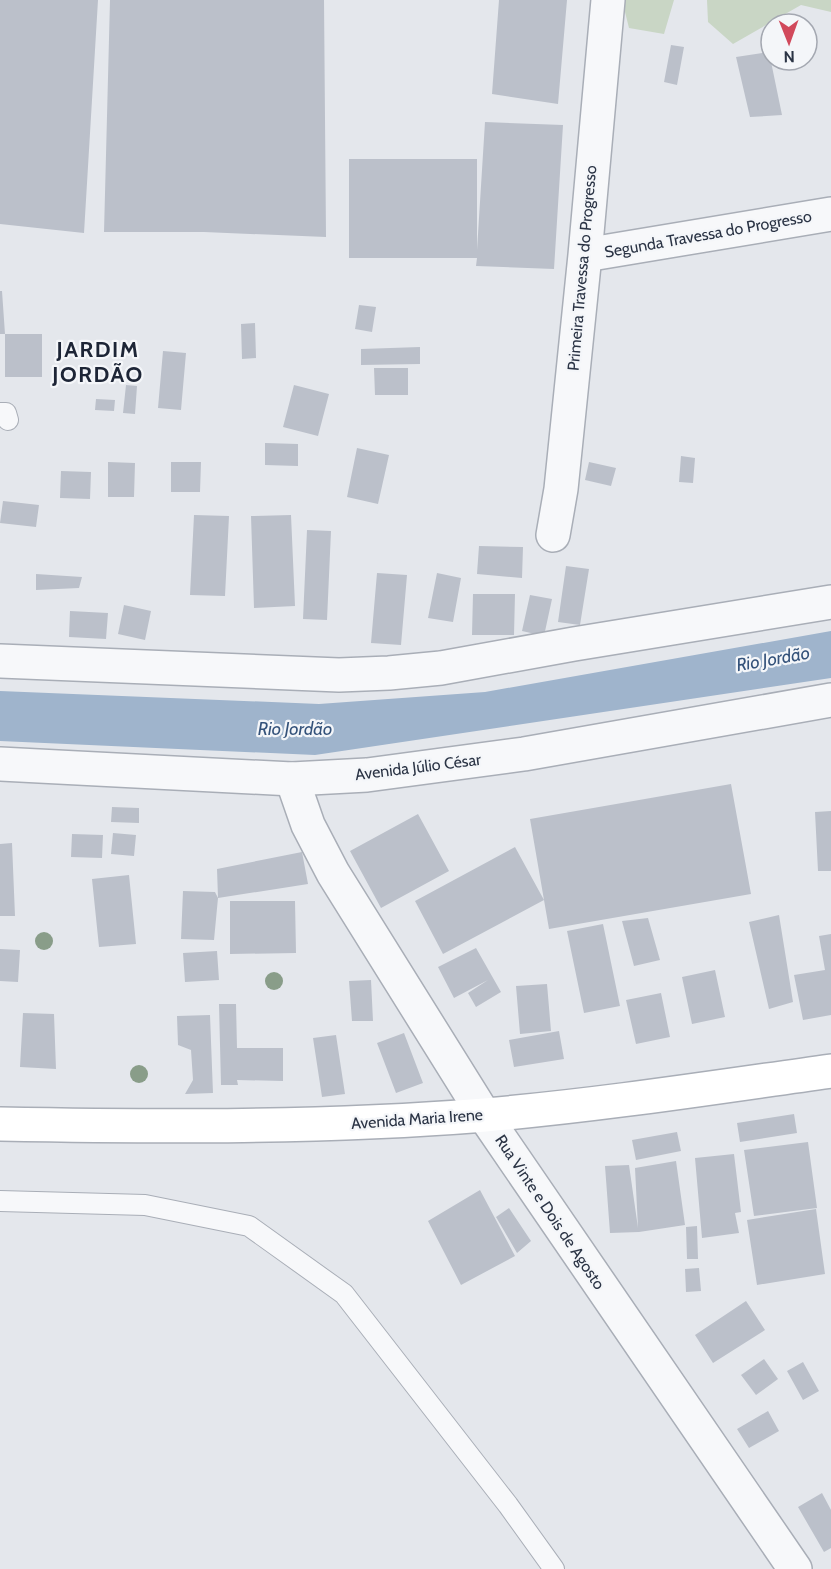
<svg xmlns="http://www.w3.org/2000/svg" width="831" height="1569" viewBox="0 0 831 1569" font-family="Cabin,sans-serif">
	<rect width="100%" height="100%" fill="#e4e7ec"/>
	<!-- green -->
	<path fill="#c9d6c5" d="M622 0H674L664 34 629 28Z
		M707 0H831V12L801 5 733 44 708 22Z"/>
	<!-- water -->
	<path fill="#9fb4cc" d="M831 631V678L315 755 0 741V691L319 704 485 692Z"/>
	<!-- building -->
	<path fill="#bbc0ca" d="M0 0H98L84 233 0 224Z
		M110 0H324L326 237 204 232H104Z
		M499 0H567L558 104 492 94Z
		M671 45 684 47 677 85 664 82Z
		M769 52 782 115 750 117 736 57Z
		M485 122 563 125 554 269 476 266 477 258H349V159H477V250Z
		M0 291H2L5 334H0Z
		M359 305 376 307 372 332 355 329Z
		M255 323 256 358 242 359 241 324Z
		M5 334H42V377H5Z
		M420 347V364L361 365V349Z
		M163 351 186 353 181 410 158 408Z
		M374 368H408V395H375Z
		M126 385 137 386 135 414 123 413Z
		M294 385 329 394 318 436 283 427Z
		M96 399 115 400 114 411 95 410Z
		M265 443 298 444V466L265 465Z
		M357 448 389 455 378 504 347 497Z
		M681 456 695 458 693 483 679 482Z
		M108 462 135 463 134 497H108Z
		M171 462H201L200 492H171Z
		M589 462 616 468 611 486 585 480Z
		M61 471 91 472 90 499 60 498Z
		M3 501 39 505 36 527 0 523Z
		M194 515 229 516 225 596 190 595Z
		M291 515 295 606 254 608 251 516Z
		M307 530 331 531 327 620 303 619Z
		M479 546 523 547 522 578 477 574Z
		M566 566 589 569 580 625 558 622Z
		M377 573 407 575 401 645 371 643Z
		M437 573 461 578 453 622 428 618Z
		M36 574 82 577 79 588 36 590Z
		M473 594H515L514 635H472Z
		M530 595 552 599 544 636 522 631Z
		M124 605 151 611 145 640 118 634Z
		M70 611 108 613 106 639 69 637Z
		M731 784 751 894 549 929 544 900 443 954 415 901 515 847 544 900 530 819Z
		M112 807 139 808V823L111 822Z
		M831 811V871H818L815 812Z
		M418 814 449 871 381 908 350 851Z
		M113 833 136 835 134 856 111 854Z
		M72 834 103 835 102 858 71 857Z
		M12 843 15 916H0V844Z
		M302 852 308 884 218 898 214 940 181 939 183 891 215 892 218 898 217 869Z
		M129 875 136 944 99 947 92 879Z
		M230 901H295L296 953 230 954Z
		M779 915 793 1002 769 1009 749 922Z
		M648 918 660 960 634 966 622 921Z
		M603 924 620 1006 584 1013 567 931Z
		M831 934V1015L803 1020 794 975 825 970 819 936Z
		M476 948 501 992 476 1007 468 993 488 980 454 998 438 967Z
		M0 949 20 950 18 982 0 981Z
		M217 951 219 980 185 982 183 953Z
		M715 970 725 1017 692 1024 682 977Z
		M371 980 373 1021H352L349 981Z
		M547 984 551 1031 520 1034 516 986Z
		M661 993 670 1037 636 1044 626 1000Z
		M219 1004H236L237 1048H283V1081L237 1080 238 1085H221Z
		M23 1013 54 1014 56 1069 20 1067Z
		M210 1015 213 1093 185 1094 193 1080 191 1050 178 1045 177 1016Z
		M559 1031 564 1059 514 1067 509 1040Z
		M404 1033 423 1083 396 1093 377 1043Z
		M336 1035 345 1094 322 1097 313 1038Z
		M794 1114 797 1133 740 1142 737 1123Z
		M677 1132 681 1151 636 1160 632 1140Z
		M808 1142 817 1208 754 1216 744 1150Z
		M734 1154 741 1212 735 1213 739 1233 702 1238 695 1158Z
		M676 1161 685 1225 639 1232 610 1233 605 1166 629 1165 638 1228 635 1168Z
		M480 1190 515 1256 461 1285 428 1221Z
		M509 1208 531 1241 517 1253 496 1217Z
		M816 1209 825 1274 757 1285 747 1220Z
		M697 1226 698 1259H687L686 1227Z
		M699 1268 701 1291 686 1292 685 1269Z
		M746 1301 765 1330 713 1363 695 1335Z
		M764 1359 778 1379 756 1395 741 1375Z
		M803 1362 819 1391 803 1400 787 1371Z
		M768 1411 779 1431 749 1448 737 1429Z
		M822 1493 831 1510V1548L824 1552 798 1507Z"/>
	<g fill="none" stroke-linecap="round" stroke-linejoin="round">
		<!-- service casing -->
		<g stroke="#a9aeb7" stroke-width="22">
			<path id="service" d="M0 413H6L8 420
				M0 1201 145 1205 249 1226 344 1294 508 1505 554 1569"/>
		</g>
		<!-- minor casing -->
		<g stroke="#a9aeb7" stroke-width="36">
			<path id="minor" d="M585 255 831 214
				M553 535 561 489 585 255 608 0
				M292 779 308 825 333 873 484 1115 795 1569"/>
		</g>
		<!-- tertiary casing -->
		<g stroke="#a9aeb7" stroke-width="36">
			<path id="tertiary" d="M0 661 339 675 389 673 441 668 574 644 831 602
				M0 764 292 779 367 775 524 754 831 700"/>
		</g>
		<!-- secondary casing -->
		<g stroke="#a9aeb7" stroke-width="36">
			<path id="secondary" d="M0 1124C162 1127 324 1128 485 1115 601 1105 716 1087 831 1071"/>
		</g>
		<!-- service -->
		<use href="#service" stroke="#f7f8fa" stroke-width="20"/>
		<!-- minor -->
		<use href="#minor" stroke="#f7f8fa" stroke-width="33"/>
		<!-- tertiary -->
		<use href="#tertiary" stroke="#f7f8fa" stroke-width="33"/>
		<!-- secondary -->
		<use href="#secondary" stroke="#fff" stroke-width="33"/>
	</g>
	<!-- trees -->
	<g fill="#899d89">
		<circle cx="44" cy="941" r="9"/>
		<circle cx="274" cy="981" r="9"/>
		<circle cx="139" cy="1074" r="9"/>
	</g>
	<g text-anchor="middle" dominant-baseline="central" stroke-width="4.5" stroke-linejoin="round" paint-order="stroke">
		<!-- street labels -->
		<g font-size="16" fill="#2b3445" stroke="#f4f6f9">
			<text transform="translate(708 234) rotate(-10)">Segunda Travessa do Progresso</text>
			<text transform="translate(582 268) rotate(-85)">Primeira Travessa do Progresso</text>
			<text transform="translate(418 767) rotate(-7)">Avenida Júlio César</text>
			<text transform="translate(417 1119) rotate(-4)">Avenida Maria Irene</text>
			<text transform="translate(550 1212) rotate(56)">Rua Vinte e Dois de Agosto</text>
		</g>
		<!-- water labels -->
		<g font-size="18" font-style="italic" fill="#34527a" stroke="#f4f6f9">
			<text transform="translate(773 659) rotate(-10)">Rio Jordão</text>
			<text x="295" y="729">Rio Jordão</text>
		</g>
		<!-- district labels -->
		<g font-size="22" font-weight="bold" letter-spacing="1.5" fill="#1d2536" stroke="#f4f6f9">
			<text x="98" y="349">JARDIM<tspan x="98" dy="25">JORDÃO</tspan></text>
		</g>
	</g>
	<!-- north arrow -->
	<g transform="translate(789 42) rotate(179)"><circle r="28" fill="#f4f6f9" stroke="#a4a8b1" stroke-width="1.5"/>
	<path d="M0-4.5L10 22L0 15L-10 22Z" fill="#d1495b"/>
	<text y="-9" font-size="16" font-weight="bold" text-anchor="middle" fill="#2b3445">N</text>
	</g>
</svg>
